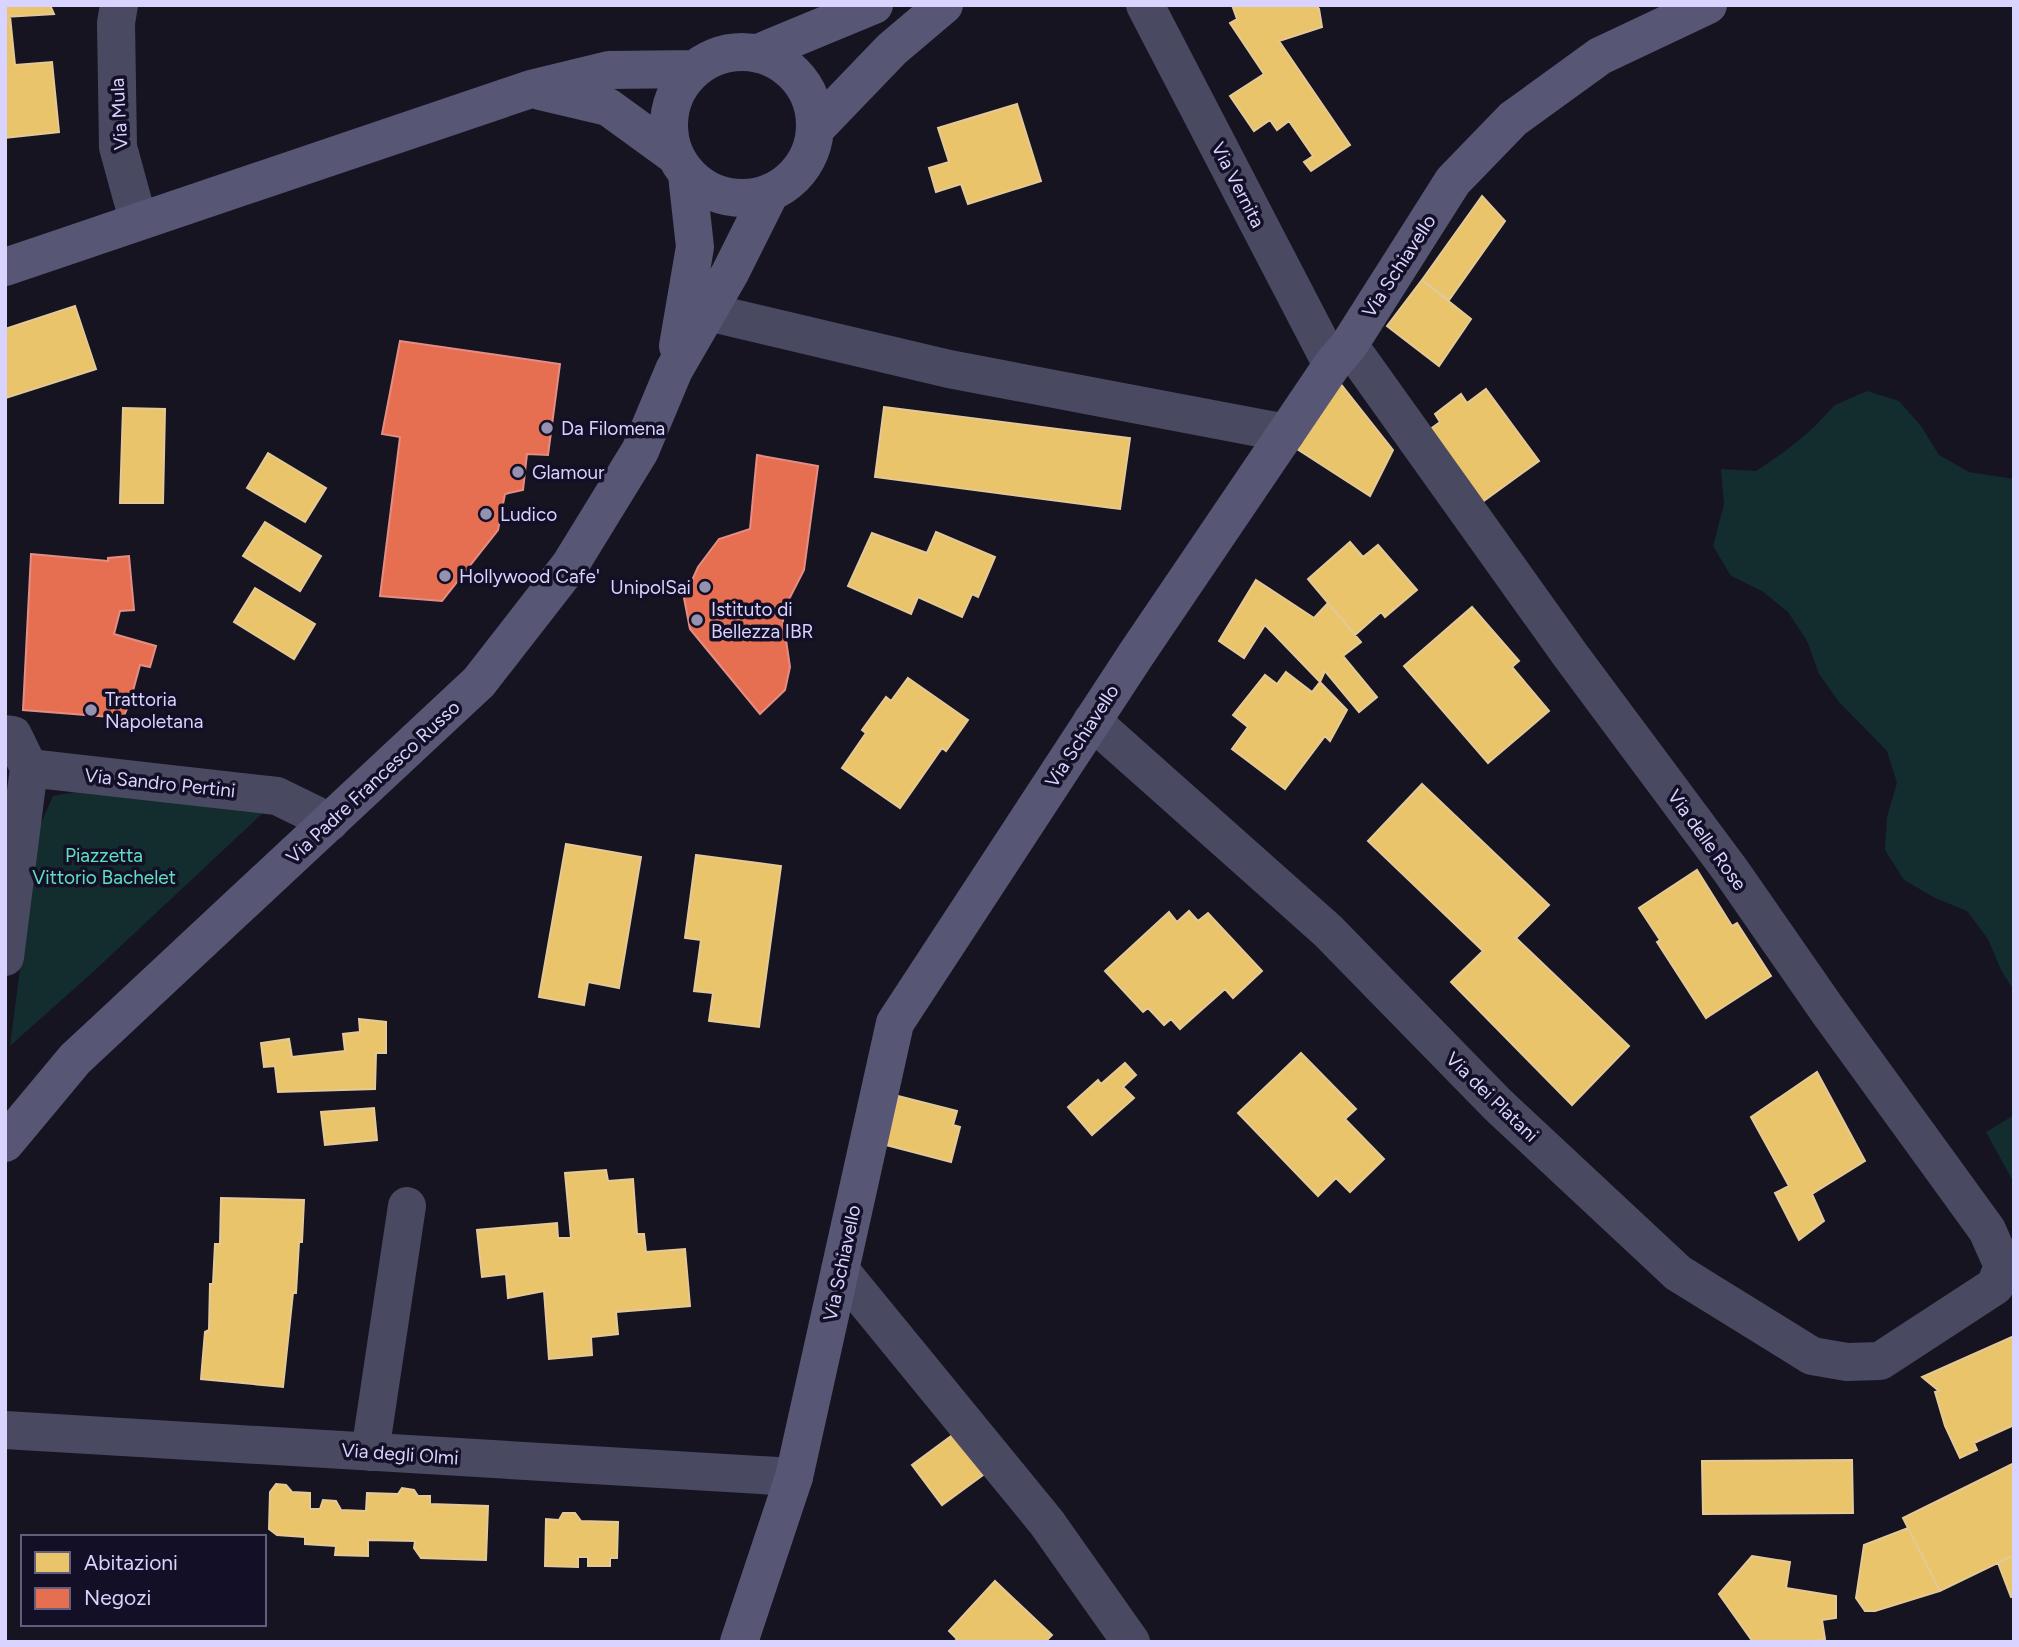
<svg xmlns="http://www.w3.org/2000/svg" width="2019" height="1647" viewBox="0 0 2019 1647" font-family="Figtree,sans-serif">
	<rect width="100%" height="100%" fill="#161421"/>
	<!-- green -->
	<path fill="#132c2d" d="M1867 391 1899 401 1921 426 1939 455 1969 472 2014 479V991L2001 970 1988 939 1967 911 1935 898 1904 880 1885 850 1887 817 1897 783 1887 751 1839 702 1819 674 1807 641 1788 612 1762 591 1731 576 1713 546 1724 504 1721 469 1756 471 1784 452 1811 430 1835 405Z
		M81 791 264 812 93 972 10 1046 38 830 53 796Z
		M2014 1115V1183L1986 1132Z"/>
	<!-- homes -->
	<path fill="#e9c46a" stroke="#e4c997" stroke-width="2" d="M5 5H50L54 14 5 17Z
		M1232 5H1316L1319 9 1322 27 1279 41 1350 145 1311 171 1304 162 1313 156 1289 121 1277 130 1270 120 1254 131 1230 96 1264 74 1230 23 1237 19Z
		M10 16 15 65 52 62 59 132 5 138V17Z
		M1017 104 1041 181 968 204 961 184 936 192 929 168 949 162 938 128Z
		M1482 196 1505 221 1449 300 1422 280Z
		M1422 280 1471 319 1439 366 1387 326Z
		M75 306 96 369 6 398 5 329Z
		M1340 383 1393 450 1370 496 1297 449Z
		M1486 389 1539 461 1478 505 1425 433 1440 422 1435 414 1461 394 1467 403Z
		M884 407 1130 438 1120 509 875 477Z
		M123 408 165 409 163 503H120Z
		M268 453 326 488 305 522 247 488Z
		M265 522 321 556 300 591 243 556Z
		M936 532 995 557 978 597 972 594 962 617 918 597 911 614 848 586 872 533 927 553Z
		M1350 542 1363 557 1378 545 1417 590 1385 617 1381 612 1355 635 1308 579Z
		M1256 580 1314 618 1328 603 1361 642 1343 656 1377 697 1359 712 1325 671 1320 682 1265 625 1244 658 1219 641Z
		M255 588 315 624 294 659 234 622Z
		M1472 607 1519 661 1512 667 1549 711 1488 763 1404 666Z
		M1286 672 1312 692 1320 682 1347 710 1330 741 1325 736 1285 789 1232 749 1248 727 1233 715 1265 675 1277 684Z
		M908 678 968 720 946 751 942 748 900 808 842 768 866 733 862 730 886 697 891 701Z
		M1422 784 1549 905 1516 938 1629 1046 1572 1105 1451 982 1483 951 1368 841Z
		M566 844 641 857 619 988 588 982 584 1005 539 997Z
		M696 855 781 866 759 1027 709 1021 713 993 694 991 701 940 685 938Z
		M1697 870 1732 926 1737 923 1771 976 1706 1018 1657 942 1660 940 1639 908Z
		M1189 911 1198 921 1208 913 1262 971 1233 998 1225 989 1180 1029 1171 1019 1164 1025 1148 1008 1143 1012 1105 971 1169 912 1177 922Z
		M359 1019 386 1022V1053H376L375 1089 278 1092 275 1066 264 1067 261 1043 289 1039 292 1057 345 1051 343 1034 360 1032Z
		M1301 1053 1356 1109 1345 1119 1384 1159 1350 1192 1336 1178 1318 1196 1238 1113Z
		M1125 1063 1136 1075 1123 1087 1134 1098 1092 1135 1068 1107 1098 1080 1101 1084Z
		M1817 1072 1865 1161 1812 1194 1824 1221 1799 1240 1775 1193 1789 1186 1751 1117Z
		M898 1096 957 1111 953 1125 960 1127 951 1162 886 1145Z
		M374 1108 377 1140 325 1145 321 1112Z
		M606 1170 608 1181 633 1179 637 1234H644L646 1252 685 1249 690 1306 616 1312 618 1334 591 1337 592 1355 549 1359 544 1291 508 1298 506 1274 482 1277 477 1230 557 1223 558 1238H571L565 1173Z
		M221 1198 304 1200 302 1242H299L296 1293H293L283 1387 201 1379 205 1332 209 1330 210 1284H213L215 1244H220Z
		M2014 1336V1425L1974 1443 1977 1450 1960 1458 1945 1426 1935 1392 1939 1391 1922 1377Z
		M954 1434 983 1475 942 1505 912 1465Z
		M1852 1460 1853 1513 1703 1514 1702 1461Z
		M2014 1463V1555L1940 1591 1903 1518Z
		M276 1484 286 1485 292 1492 310 1493V1509H320L323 1500 336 1501 341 1510 366 1511 367 1493 398 1494 402 1488 414 1490 418 1496H430V1504L488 1506 486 1560 421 1558 414 1548 415 1541 368 1540V1556L335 1555 336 1546 305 1544V1537L277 1535 269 1529 270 1492Z
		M563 1513H575L581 1521 618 1522 617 1558H610V1566H588V1557H578V1567L545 1566 546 1519 559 1520Z
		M1908 1528 1940 1591 1875 1611H1865L1856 1598 1864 1545Z
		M2014 1555V1596L2011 1597 1998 1563Z
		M1752 1556 1790 1562 1786 1588 1836 1596V1618L1822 1620 1825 1639 1811 1642H1753L1719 1594Z
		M995 1581 1052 1635 1045 1642H954L957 1639 949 1631Z"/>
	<!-- shops -->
	<path fill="#e76f51" stroke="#e38d85" stroke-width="2" d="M400 341 560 364 548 455 527 454 523 490 505 494 498 530 442 601 380 596 400 437 382 434Z
		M757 455 818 466 804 570 782 613 790 667 785 690 760 714 690 629 684 598 698 567 719 539 750 529Z
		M31 554 108 561V558L129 556 134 610 120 611 114 634 156 646 150 667 140 665 130 702 123 718 23 710Z"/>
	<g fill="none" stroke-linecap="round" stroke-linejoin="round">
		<!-- street -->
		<path stroke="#4a4962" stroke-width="38" d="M119 5 116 23 118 147 138 220
			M1145 5 1332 365
			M708 312 949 369 1286 433
			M1092 721 1328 931 1498 1105 1678 1273 1812 1356 1847 1362 1880 1361 1995 1286 2003 1266 1987 1230 1826 1008 1731 871 1571 656 1349 345
			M5 734 13 735 29 768
			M29 768 277 796 330 822
			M5 957 29 768
			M840 1270 1047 1523 1131 1642
			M5 1430 794 1477
			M370 1452 407 1206"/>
		<!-- secondary -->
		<path stroke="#575674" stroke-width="38" d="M669 125a73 73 0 1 1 146 0a73 73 0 1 1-146 0Z
			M758 53 874 5
			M540 91 608 107 674 155
			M816 128 892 49 944 5
			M5 267 531 89 609 70 694 69
			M678 346 695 247 687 175
			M5 1143 75 1059 479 682 570 565 640 451 674 370 730 273 770 193
			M739 1642 794 1477 895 1023 1137 653 1332 365 1349 345 1453 181 1513 119 1600 56 1708 5"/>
	</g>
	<!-- markers -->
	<g fill="#9591b1" stroke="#130f26" stroke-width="2.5">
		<circle cx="547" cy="428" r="7"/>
		<circle cx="518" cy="472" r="7"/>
		<circle cx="486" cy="514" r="7"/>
		<circle cx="445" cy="576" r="7"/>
		<circle cx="705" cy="587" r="7"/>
		<circle cx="697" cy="620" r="7"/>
		<circle cx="91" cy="710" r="7"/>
	</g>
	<g text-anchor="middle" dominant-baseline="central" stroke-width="7" stroke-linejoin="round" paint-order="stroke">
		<!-- street labels -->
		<g font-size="19" fill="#d9d4ff" stroke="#130f26">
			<text transform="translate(119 114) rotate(-93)">Via Mula</text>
			<text transform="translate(1238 185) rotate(63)">Via Vernita</text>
			<text transform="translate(1399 266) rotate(-57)">Via Schiavello</text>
			<text transform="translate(1082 736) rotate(-57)">Via Schiavello</text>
			<text transform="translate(373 782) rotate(-43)">Via Padre Francesco Russo</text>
			<text transform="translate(160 783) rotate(6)">Via Sandro Pertini</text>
			<text transform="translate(1707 840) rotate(54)">Via delle Rose</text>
			<text transform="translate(1492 1097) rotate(44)">Via dei Platani</text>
			<text transform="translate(842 1263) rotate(-78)">Via Schiavello</text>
			<text transform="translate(400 1454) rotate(4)">Via degli Olmi</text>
		</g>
		<!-- poi labels -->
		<g font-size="19" fill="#d9d4ff" stroke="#130f26" text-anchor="start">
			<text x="561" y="428">Da Filomena</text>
			<text x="532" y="472">Glamour</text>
			<text x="500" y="514">Ludico</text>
			<text x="459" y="576">Hollywood Cafe'</text>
			<text x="691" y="587" text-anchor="end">UnipolSai</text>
			<text x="711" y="609">Istituto di<tspan x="711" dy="22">Bellezza IBR</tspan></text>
			<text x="105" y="699">Trattoria<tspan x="105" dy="22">Napoletana</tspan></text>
		</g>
		<!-- park labels -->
		<g font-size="19" fill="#5fe0c0" stroke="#130f26">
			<text x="104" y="855">Piazzetta<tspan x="104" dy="22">Vittorio Bachelet</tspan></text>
		</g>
	</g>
	<!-- border -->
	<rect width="2019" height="1647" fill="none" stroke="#d9d4ff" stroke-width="14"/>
	<!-- legend -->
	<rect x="21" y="1535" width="245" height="91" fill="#130f26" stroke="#625e7d" stroke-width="2"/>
	<rect x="35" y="1552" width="35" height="21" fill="#e9c46a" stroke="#625e7d" stroke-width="2"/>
	<text x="84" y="1570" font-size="21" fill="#d9d4ff">Abitazioni</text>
	<rect x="35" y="1588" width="35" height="21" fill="#e76f51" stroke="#625e7d" stroke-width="2"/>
	<text x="84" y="1605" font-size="21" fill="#d9d4ff">Negozi</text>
</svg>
